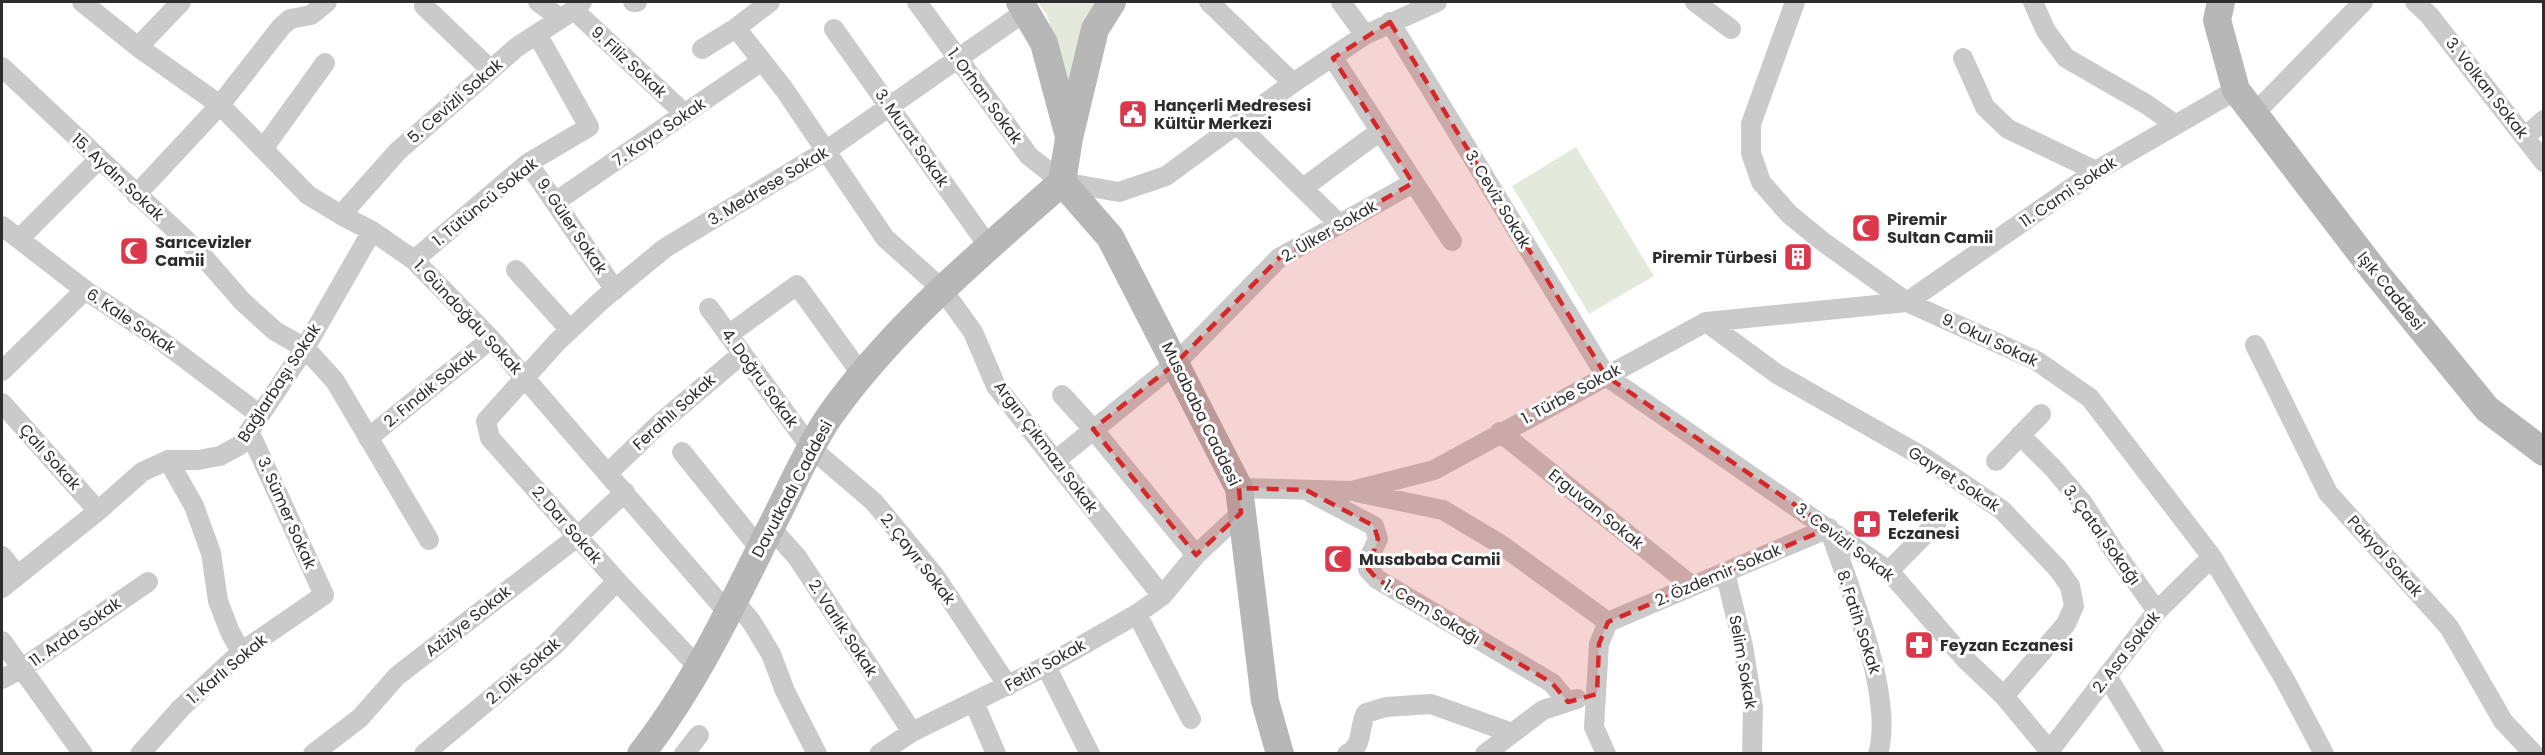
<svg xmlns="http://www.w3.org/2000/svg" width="2545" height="755" viewBox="0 0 2545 755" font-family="Poppins,sans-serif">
	<rect width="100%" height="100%" fill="#fff"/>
	<!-- green -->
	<path fill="#e4eadb" d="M1038 2H1101L1067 84 1047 15Z
		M1576 147 1654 276 1589 314 1512 186Z"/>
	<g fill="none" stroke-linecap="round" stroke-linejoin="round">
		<!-- street -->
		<path stroke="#cacaca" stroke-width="20" d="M82 2 138 47 220 105 308 195 341 215 372 231 414 260 491 339 728 613
			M538 2 560 18
			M633 2H637
			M917 2 1029 156 1062 182 1119 192 1166 176 1293 83 1365 35 1437 2
			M1209 2 1293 83
			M1341 2 1365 35
			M1695 2 1731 29
			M1795 2 1751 124V153L1761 182 1789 214 1822 241 1907 302 2037 361 2090 398 2212 557 2285 680 2324 754
			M2033 2 2046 31 2066 58 2146 104 2176 125
			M2415 2 2429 15 2544 162
			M424 6 491 70
			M574 10 685 114
			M1390 22 1606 376 1889 571 1966 660 2004 696 2052 754
			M736 28 784 89 885 238 942 289 973 332 996 386 1162 596
			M834 29 989 247
			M138 47 181 2
			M702 49 736 28 770 2
			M1333 58 1452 241
			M1963 58 1985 107 2008 129 2096 171
			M2 67 201 254 242 301 275 331 305 348 335 381 429 540
			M2254 114 2363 2
			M1237 124 1339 224
			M2526 136 2544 120
			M263 149 325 63
			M528 163 615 290
			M1303 188 1380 131
			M136 195 220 105 281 27 290 19 311 15 327 2
			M555 202 762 61
			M341 215 398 151 517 47 574 10 582 2
			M2 226 85 290 159 339 260 415
			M19 239 99 159
			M414 260 528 163 589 127 537 34
			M516 270 570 330
			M709 308 811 448 874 502 935 576 1008 686
			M1706 322 1777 374 1925 458 2002 510 2058 569 2070 586 2074 606 2066 624 2004 696
			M728 335 797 285 862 375
			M2255 345 2328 493 2449 627 2503 721 2534 754
			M2 371 85 290
			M1062 395 1093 429 1196 555
			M2 403 98 511
			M1500 432 1692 586
			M2020 435 2053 468 2082 502 2114 551 2157 611
			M368 438 491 339
			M682 452 760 549
			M168 460 194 506 211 553 218 601 230 632 241 652
			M1055 461 1176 363 1279 258 1413 183
			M1996 461 2041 414
			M608 473 659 424 742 354
			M1239 488 1352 491 1434 470 1706 322 1907 302 2096 171 2236 90
			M1356 492 1443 510 1500 544 1608 622
			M1311 493 1374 526 1378 539 1370 556 1368 569 1377 579 1552 683 1568 702
			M771 528 797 557 912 732
			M2 556 17 575
			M1889 571 1937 522
			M1725 572 1743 646 1753 708 1752 754
			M2 588 98 511 142 472 168 460H198L220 456 240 445 305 348 372 231
			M734 601 751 621 771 654 785 691 817 754
			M1137 614 1191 719
			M1608 622 1829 528C1848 585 1895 697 1878 754
			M2 641 83 754
			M697 666 617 581 490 438 486 421 557 342 603 299 665 248 827 150 1026 11
			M1046 666 1090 754
			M2107 676 2154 754
			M2 679 21 669 148 582
			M974 702 996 754
			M140 754 181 708 241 652 324 595 249 431
			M313 754 360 718 397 676 577 537 625 492
			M424 754 555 645 617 581
			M684 754 699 735
			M879 754 912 732 1046 666 1137 614 1162 596 1196 555 1241 513
			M1347 754C1364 746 1358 728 1366 713L1386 707 1431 704 1512 733
			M1485 754 1543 710 1577 699
			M1606 754 1594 727 1599 644 1608 622
			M2047 754 2157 611 2212 557"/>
		<!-- secondary -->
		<path stroke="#b7b7b7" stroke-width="28" d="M1020 2 1044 43 1068 133
			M1112 2 1095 29 1069 138 1062 182 1110 237 1239 488 1265 701 1280 754
			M2221 2 2217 20 2236 90 2376 273 2487 409 2544 452
			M641 754C696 684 736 597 776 517 793 484 808 448 829 417 893 326 980 255 1062 182"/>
	</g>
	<!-- marked area -->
	<path fill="#d62828" fill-opacity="0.2" stroke="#d62828" stroke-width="4.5" stroke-dasharray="12 8" stroke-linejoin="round" d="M1390 22 1606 376 1829 528 1608 622 1599 644 1597 694 1568 702 1552 683 1377 579 1368 569 1378 539 1374 526 1306 490 1239 488 1241 513 1196 555 1093 429 1176 363 1279 258 1413 183 1333 58Z"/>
	<!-- icons -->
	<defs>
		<g id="civic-square" transform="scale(1.5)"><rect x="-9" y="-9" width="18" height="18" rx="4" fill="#db384c" stroke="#fff"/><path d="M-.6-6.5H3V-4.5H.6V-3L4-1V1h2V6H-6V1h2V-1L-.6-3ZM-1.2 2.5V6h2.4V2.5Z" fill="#fff"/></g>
		<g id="mosque-square" transform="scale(1.5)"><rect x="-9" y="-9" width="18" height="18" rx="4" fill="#db384c" stroke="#fff"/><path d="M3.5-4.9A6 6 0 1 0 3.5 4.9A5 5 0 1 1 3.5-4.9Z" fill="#fff"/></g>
		<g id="building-square" transform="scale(1.5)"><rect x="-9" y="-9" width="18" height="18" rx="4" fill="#db384c" stroke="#fff"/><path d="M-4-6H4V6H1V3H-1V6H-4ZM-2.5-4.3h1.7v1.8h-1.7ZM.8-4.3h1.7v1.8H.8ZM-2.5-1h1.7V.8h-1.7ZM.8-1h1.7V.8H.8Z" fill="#fff"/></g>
		<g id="pharmacy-square" transform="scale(1.5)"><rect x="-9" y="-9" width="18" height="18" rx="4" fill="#db384c" stroke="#fff"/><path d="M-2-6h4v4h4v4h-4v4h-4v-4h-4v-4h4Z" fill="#fff"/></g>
	</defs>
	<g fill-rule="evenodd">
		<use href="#civic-square" x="1133" y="114"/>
		<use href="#mosque-square" x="1866" y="228"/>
		<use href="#mosque-square" x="134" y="251"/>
		<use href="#building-square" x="1798" y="257"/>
		<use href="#pharmacy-square" x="1867" y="524"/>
		<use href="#mosque-square" x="1338" y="559"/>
		<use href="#pharmacy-square" x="1919" y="645"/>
	</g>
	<g text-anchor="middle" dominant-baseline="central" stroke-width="6" stroke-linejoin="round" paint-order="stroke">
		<!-- street labels -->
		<g font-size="16" fill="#2d2d2d" stroke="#fff">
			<text transform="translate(629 62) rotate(43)">9. Filiz Sokak</text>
			<text transform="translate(2487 88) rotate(52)">3. Volkan Sokak</text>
			<text transform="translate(985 96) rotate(54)">1. Orhan Sokak</text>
			<text transform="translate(455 101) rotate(-41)">5. Cevizli Sokak</text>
			<text transform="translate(659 132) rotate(-34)">7. Kaya Sokak</text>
			<text transform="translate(912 138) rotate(55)">3. Murat Sokak</text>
			<text transform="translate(118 177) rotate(43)">15. Aydın Sokak</text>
			<text transform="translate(768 186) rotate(-31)">3. Medrese Sokak</text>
			<text transform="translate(2068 192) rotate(-34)">11. Cami Sokak</text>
			<text transform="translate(1498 199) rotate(59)">3. Ceviz Sokak</text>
			<text transform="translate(485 202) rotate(-39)">1. Tütüncü Sokak</text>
			<text transform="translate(572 226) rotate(56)">9. Güler Sokak</text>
			<text transform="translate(1329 231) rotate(-30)">2. Ülker Sokak</text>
			<text transform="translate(2391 291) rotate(51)">Işık Caddesi</text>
			<text transform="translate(468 317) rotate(47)">1. Gündoğdu Sokak</text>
			<text transform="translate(131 321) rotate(34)">6. Kale Sokak</text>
			<text transform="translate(1990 340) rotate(25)">9. Okul Sokak</text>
			<text transform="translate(760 378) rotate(54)">4. Doğru Sokak</text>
			<text transform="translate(279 383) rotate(-57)">Bağlarbaşı Sokak</text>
			<text transform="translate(430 388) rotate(-39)">2. Fındık Sokak</text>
			<text transform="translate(1571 394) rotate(-28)">1. Türbe Sokak</text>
			<text transform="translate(674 412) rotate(-42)">Ferahlı Sokak</text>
			<text transform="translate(1201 414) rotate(64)">Musababa Caddesi</text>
			<text transform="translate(1046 447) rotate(53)">Argın Çıkmazı Sokak</text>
			<text transform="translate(50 457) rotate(48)">Çalı Sokak</text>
			<text transform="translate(1954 479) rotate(33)">Gayret Sokak</text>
			<text transform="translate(792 489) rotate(-62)">Davutkadı Caddesi</text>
			<text transform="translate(1596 509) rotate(39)">Erguvan Sokak</text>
			<text transform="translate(287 513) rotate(66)">3. Sümer Sokak</text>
			<text transform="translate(567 525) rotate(49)">2. Dar Sokak</text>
			<text transform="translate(2102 535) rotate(54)">3. Çatal Sokağı</text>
			<text transform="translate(1845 542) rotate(37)">3. Cevizli Sokak</text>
			<text transform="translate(2385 556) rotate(48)">Pakyol Sokak</text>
			<text transform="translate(918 559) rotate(52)">2. Çayır Sokak</text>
			<text transform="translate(1718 575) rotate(-23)">2. Özdemir Sokak</text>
			<text transform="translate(1432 612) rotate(31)">1. Cem Sokağı</text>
			<text transform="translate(468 621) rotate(-38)">Aziziye Sokak</text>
			<text transform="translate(1859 622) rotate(72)">8. Fatih Sokak</text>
			<text transform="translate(843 628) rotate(57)">2. Varlık Sokak</text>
			<text transform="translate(75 632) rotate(-35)">11. Arda Sokak</text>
			<text transform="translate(2126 652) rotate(-52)">2. Asa Sokak</text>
			<text transform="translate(1743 662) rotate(80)">Selim Sokak</text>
			<text transform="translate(1045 665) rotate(-29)">Fetih Sokak</text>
			<text transform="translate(227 669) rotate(-40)">1. Karlı Sokak</text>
			<text transform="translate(523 671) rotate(-41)">2. Dik Sokak</text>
		</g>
		<!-- poi labels -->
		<g font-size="16" font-weight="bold" fill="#2d2d2d" stroke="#fff" text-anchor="start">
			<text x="1154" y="105">Hançerli Medresesi<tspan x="1154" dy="18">Kültür Merkezi</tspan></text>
			<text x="1887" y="219">Piremir<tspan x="1887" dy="18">Sultan Camii</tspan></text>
			<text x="155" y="242">Sarıcevizler<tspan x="155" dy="18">Camii</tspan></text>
			<text x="1777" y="257" text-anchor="end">Piremir Türbesi</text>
			<text x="1888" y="515">Teleferik<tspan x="1888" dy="18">Eczanesi</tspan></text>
			<text x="1359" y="559">Musababa Camii</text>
			<text x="1940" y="645">Feyzan Eczanesi</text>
		</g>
	</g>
	<!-- border -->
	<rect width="2545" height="755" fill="none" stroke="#2d2d2d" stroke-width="6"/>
</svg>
